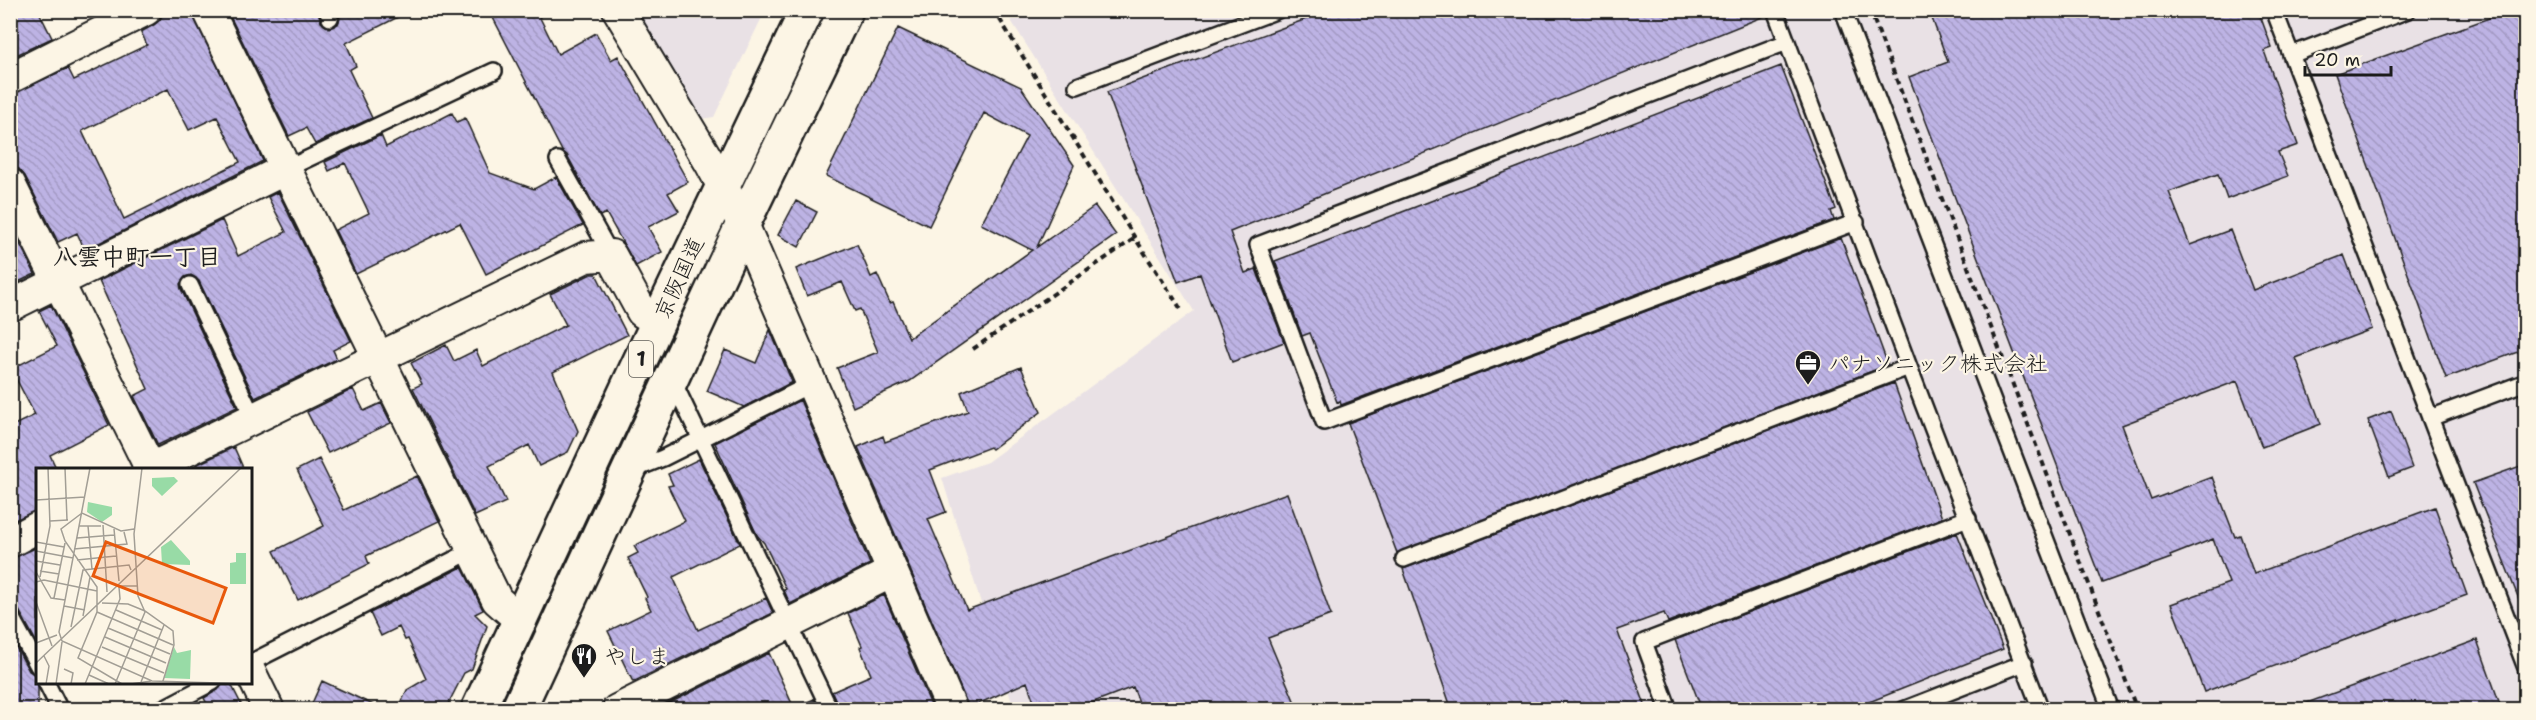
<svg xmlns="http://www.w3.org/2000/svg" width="2536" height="720" viewBox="0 0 2536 720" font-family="'Shantell Sans','Klee One',sans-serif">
	<defs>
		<pattern id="building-back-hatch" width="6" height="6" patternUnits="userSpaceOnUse" patternTransform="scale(1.5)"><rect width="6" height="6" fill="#bdb3e4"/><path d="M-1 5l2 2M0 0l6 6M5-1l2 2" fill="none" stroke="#a299c3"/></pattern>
	</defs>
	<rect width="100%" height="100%" fill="#fcf5e5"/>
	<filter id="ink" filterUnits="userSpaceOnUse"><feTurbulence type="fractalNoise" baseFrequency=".0167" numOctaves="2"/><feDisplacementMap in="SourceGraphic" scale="12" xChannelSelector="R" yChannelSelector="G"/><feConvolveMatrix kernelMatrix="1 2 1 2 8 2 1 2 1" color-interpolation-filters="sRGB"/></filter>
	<g filter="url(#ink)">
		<!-- built -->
		<path fill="#e9e1e5" d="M635 11H765L714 117 700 119Z
			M1005 11H2525V709H1014L942 478 987 462 1194 311Z"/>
		<!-- building -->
		<path fill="url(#building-back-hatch)" stroke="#1c1c1c" stroke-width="1.5" fill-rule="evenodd" d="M10 10H38L52 38 10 58Z
			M168 10H191L263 161 85 250 77 233 58 242 25 176 19 169 10 167V95L68 68 74 80 147 45 141 32 154 25 160 20 163 13ZM168 89 189 130 217 117 240 162 124 219 82 131Z
			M227 10H318L321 22 329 28 338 24 340 19 338 10H412L346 43 356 66 349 70 372 118 315 144 306 128 289 136Z
			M489 10H536L558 54 596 33 611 60 618 56 688 182 668 193 679 211 648 227 662 252 636 266 606 213 600 216 567 155 562 151Z
			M1331 10H1766L1767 15 1230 232 1245 273 1256 269 1284 342 1232 362 1200 274 1178 282 1107 92Z
			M1929 10H2258L2272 48 2264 51 2298 145 2278 152 2288 176 2227 199 2218 174 2169 192 2190 245 2230 230 2253 290 2344 255 2372 329 2296 358 2321 424 2262 447 2237 381 2122 425 2151 500 2212 477 2235 537 2240 535 2254 574 2435 507 2467 595 2204 692 2171 604 2229 583 2213 539 2170 556 2171 558 2102 583 1909 77 1948 62Z
			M2511 10H2526V349L2446 378 2335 74Z
			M898 28 1021 87 1074 165 1037 247 1095 206 1116 235 910 381 853 407 837 368 878 352 860 309 855 311 842 282 807 296 796 269 857 244 871 277 877 274 890 303 893 302 909 338 1032 250 981 224 1027 136 984 113 929 226 826 176Z
			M1781 66 1836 209 1831 211 1834 220 1341 405 1340 401 1337 402 1310 333 1302 336 1275 261Z
			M452 113 457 122 465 118 490 173 534 189 556 177 583 225 486 274 460 223 356 274 335 230 369 213 345 163 329 171 325 162 381 135 386 147Z
			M278 192 351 341 333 350 337 359 255 398 199 281 191 275 185 277 180 284 181 289 237 407 158 445 134 396 148 389 99 281 222 220 238 256 286 232 268 197Z
			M796 201 817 212 799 247 778 235Z
			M10 224 35 274 10 286Z
			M1841 238 1888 365 1397 553 1348 423Z
			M591 274H596L627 335 553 372 578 431 568 452 539 466 529 445 489 466 506 502 475 516 413 388 422 384 411 363 446 345 454 361 476 350 483 366 566 325 550 294Z
			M51 305 109 425 50 455 57 470H38V510L10 522V427L35 415 11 369 57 346 39 311Z
			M770 330 792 382 744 407 707 391 725 350 756 363Z
			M1021 367 1041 412 992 449 990 447 930 470 946 512 928 519 967 610 1287 493 1331 615 1268 638 1298 710H1142L1133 687 1073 710H1037L1027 682 969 708 858 447 883 436 885 442 968 411 961 392Z
			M1894 383 1942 518 1668 622 1664 613 1617 630 1647 710H1452L1403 569Z
			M353 389 364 411 381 403 391 423 328 453 307 412Z
			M800 400 870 564 790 604 784 590 786 589 764 543 757 535 715 443Z
			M2391 411 2412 468 2389 477 2368 420Z
			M234 447 244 470H198L196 465Z
			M319 459 344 510 417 476 439 521 366 556 369 564 298 600 274 551 324 526 297 470Z
			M699 459 740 544 673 577 698 630 766 598 773 613 633 682 608 631 651 610 645 598 647 597 628 558 638 553 634 546 685 521 668 486 673 485 668 474Z
			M2526 464V612H2524L2473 483Z
			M1957 533 2003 649 1849 710H1702L1675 640Z
			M38 547V645L19 610 10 605V559Z
			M462 567 483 610 475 614 487 626 472 669 464 673 445 710H398L407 690 426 679 408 639 405 640 399 627 381 636 370 613Z
			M884 595 933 710H840L832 692 871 675 860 647 862 646 848 613Z
			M10 636 29 671 38 676V710H10Z
			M2477 640 2502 710H2296V707Z
			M769 653 794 708 814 699 819 710H656Z
			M322 681 384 710H309Z
			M223 682H230L244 710H210L204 698 218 690Z"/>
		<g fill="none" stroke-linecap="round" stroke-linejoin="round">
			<!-- lane casing -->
			<g stroke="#1c1c1c" stroke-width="20">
				<path id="lane" d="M327 10 330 18
					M1775 10 1909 367 2041 710
					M1843 10 2111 710
					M2274 10 2526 668
					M1787 42 1258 245 1324 422 1856 222
					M2291 55 2408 10
					M1077 86 1278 10
					M558 160 611 255
					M286 169 494 71
					M190 285 253 417
					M672 379 830 710
					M2430 418 2526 382
					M633 470 663 458 811 384
					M1404 559 1909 367
					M10 615 38 666
					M250 663 473 550
					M46 682 60 710
					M160 710 213 682
					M1669 710 1644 642 1968 518
					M1903 710 2024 663"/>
			</g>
			<!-- street casing -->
			<g stroke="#1c1c1c" stroke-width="34">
				<path id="street" d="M208 10 497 600 521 621
					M618 10 710 163 743 224 952 710
					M10 78 146 10
					M10 184 151 470
					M10 306 286 169
					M147 470 586 257 611 255 642 312 658 322
					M10 542 38 527
					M250 671 269 710
					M617 710 892 572"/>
			</g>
			<!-- highway casing -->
			<g stroke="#1c1c1c" stroke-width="38">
				<path id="highway" d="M478 710 658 322 807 10
					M518 710 743 224 846 10"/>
			</g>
			<!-- path -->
			<path stroke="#1c1c1c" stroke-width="4" stroke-dasharray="6 4.5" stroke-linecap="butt" d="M994 10 1135 238 1182 311
				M1870 10 2137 710
				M973 349 1135 238"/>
			<!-- lane -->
			<use href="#lane" stroke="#fcf5e5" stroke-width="15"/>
			<!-- street -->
			<use href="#street" stroke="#fcf5e5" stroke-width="30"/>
			<!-- highway -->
			<use href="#highway" stroke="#fcf5e5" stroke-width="33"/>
		</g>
	</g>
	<!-- icons -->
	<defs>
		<g id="office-pin" transform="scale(1.35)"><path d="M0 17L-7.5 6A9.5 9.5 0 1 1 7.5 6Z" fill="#1c1c1c" stroke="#fcf5e5"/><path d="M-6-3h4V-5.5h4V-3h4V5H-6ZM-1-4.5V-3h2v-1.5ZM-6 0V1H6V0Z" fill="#fff"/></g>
		<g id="restaurant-pin" transform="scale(1.35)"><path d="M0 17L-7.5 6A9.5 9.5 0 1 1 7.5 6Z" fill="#1c1c1c" stroke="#fcf5e5"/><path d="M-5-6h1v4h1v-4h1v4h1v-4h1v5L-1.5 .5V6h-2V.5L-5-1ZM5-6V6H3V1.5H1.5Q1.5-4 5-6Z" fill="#fff"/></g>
	</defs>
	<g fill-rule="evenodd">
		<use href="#office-pin" x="1808" y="363"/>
		<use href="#restaurant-pin" x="584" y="656"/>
	</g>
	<g text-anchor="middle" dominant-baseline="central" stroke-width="4.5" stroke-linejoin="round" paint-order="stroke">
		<!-- shield labels -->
		<rect fill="#fcf5e5" stroke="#5f5d58" stroke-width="1.5" x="629" y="341" width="24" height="36" rx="4.5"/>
		<g font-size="21" font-weight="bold" fill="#1c1c1c">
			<text x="641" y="359">1</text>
		</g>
		<!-- street labels -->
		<g font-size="22" fill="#1c1c1c" stroke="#fcf5e5">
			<text transform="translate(679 278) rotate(-65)">京阪国道</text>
		</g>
		<!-- poi labels -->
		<g font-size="22" fill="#1c1c1c" stroke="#fcf5e5" text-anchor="start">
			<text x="1828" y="363">パナソニック株式会社</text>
			<text x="604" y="656">やしま</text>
		</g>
		<!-- neighbourhood labels -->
		<g font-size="24" font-weight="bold" fill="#1c1c1c" stroke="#fcf5e5">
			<text x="137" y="257">八雲中町一丁目</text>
		</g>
	</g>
	<!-- overview -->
	<g transform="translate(36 468)">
		<rect width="216" height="216" fill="#fcf5e5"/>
		<path d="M200 85H210V116H194V95L200 94Z" fill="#98dba6"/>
		<path d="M138 9 142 13 126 28 116 18V10ZM135 72 154 93V97L126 96 125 79ZM138 179 141 185 155 182 154 211 128 210Z" fill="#98dba6"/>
		<path d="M52 34 76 39V47L66 54 51 44Z" fill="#98dba6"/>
		<path fill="none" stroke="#a29e95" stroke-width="1.5" d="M29 0 31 52M54 0 23 164 26 173 116 213 216 216M0 32 49 29M14 53 32 52M67 57 71 124M43 58H65M52 58 56 101M78 61 83 113M41 70 78 67M0 74 28 79M38 81 91 76 88 64M0 83 37 90M41 92 80 88M0 93 24 97M4 103 23 106M0 104 15 130 29 132M4 109 14 58 12 0M0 114 8 112 61 123M83 118H102M18 130 29 75M0 134 16 178M66 135 92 136 109 143 137 163 138 177 127 213M28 138 49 142M80 142 126 162M61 144 137 177M47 148 54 109M35 159 47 102 93 97 95 102M72 160 134 186M69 169 130 195M0 175 21 167M66 179 128 205M8 188 13 198 10 216M0 195 205 0M28 201 37 205 35 216M53 207 73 216M105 214 128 157M20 216 26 174M49 216 84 131 83 119M79 216 109 144 102 128 98 66 106 0M86 216 42 190 61 144V119L29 73 25 61 46 45 85 63 98 61M95 216 115 213"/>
		<path fill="#e8590c" fill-opacity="0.15" stroke="#e8590c" stroke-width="3" d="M70 74 190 120 177 155 57 108Z"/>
		<rect width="216" height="216" fill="none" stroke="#1c1c1c" stroke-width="3"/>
	</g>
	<!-- margin -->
	<rect width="2536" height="720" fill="none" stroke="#fcf5e5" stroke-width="36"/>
	<rect x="18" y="18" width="2500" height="684" fill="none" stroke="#1c1c1c" stroke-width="2" filter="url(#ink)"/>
	<!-- scale -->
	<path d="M2305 66v9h86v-9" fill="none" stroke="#1c1c1c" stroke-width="3"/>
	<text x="2314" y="66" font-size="18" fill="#1c1c1c" stroke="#fcf5e5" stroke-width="4.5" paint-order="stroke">20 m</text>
</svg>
